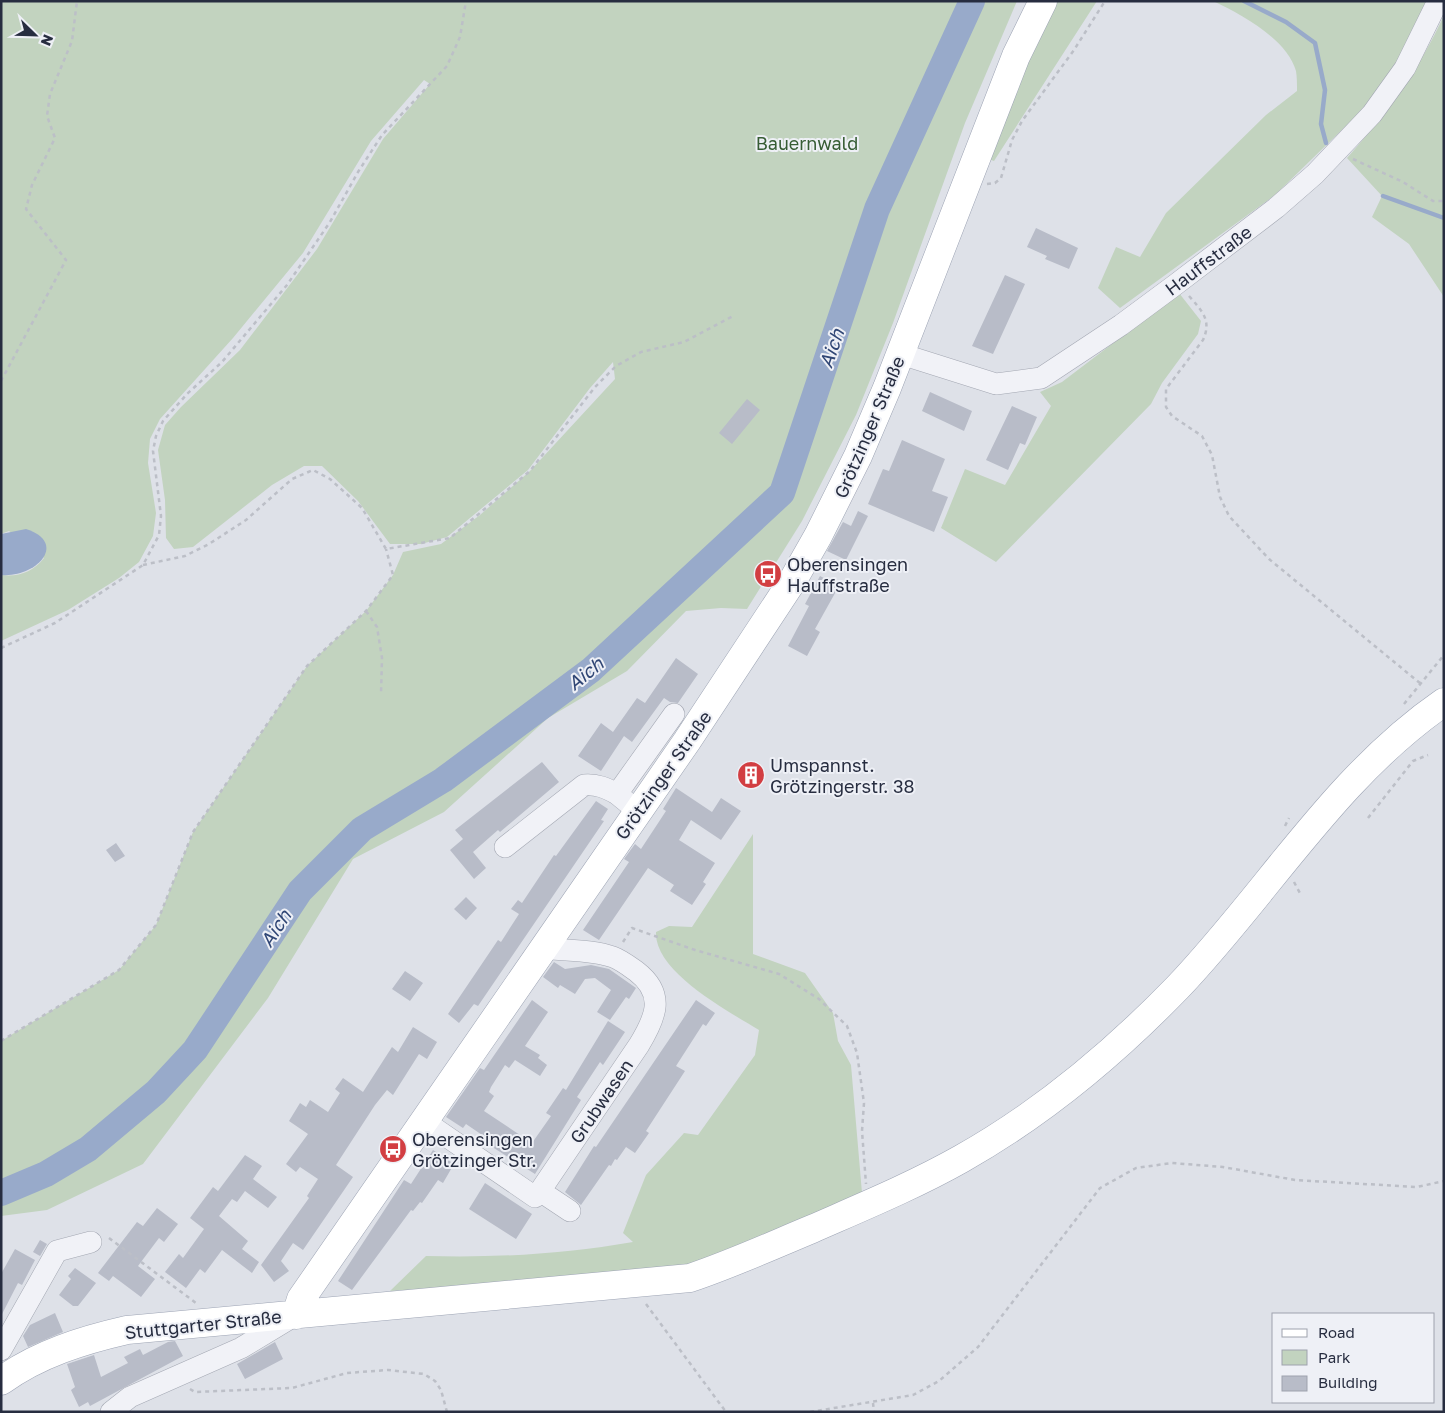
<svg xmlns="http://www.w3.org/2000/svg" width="1445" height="1413" viewBox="0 0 1445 1413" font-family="'Golos Text',sans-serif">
	<rect width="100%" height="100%" fill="#dee1e8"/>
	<!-- green -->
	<path fill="#c2d3bf" d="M1 1H1017L965 123 893 323 856 415 802 521 747 609 721 608 686 611 627 671 548 718 444 812 353 859 268 998 143 1164 47 1210 1 1216V1041L119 970 156 925 193 832 307 666 366 611 393 575 403 552 441 544 480 515 530 471 615 379 613 362 590 388 528 470 447 537 421 544H390L358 501 322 466H304L272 485 193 547 174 549 166 538 165 500 158 450 165 425 181 407 240 350 317 249 383 139 430 84 424 80 371 141 303 253 233 338 160 419 150 439 148 463 156 513 153 536 139 562 119 578 68 610 1 641V575C19 577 33 572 44 558L9 531 1 534Z
		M1050 1H1097L994 161 988 159Z
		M1213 1H1428L1413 35 1378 92 1353 119 1275 195 1120 308 1098 288 1116 247 1140 257 1166 213 1266 115 1297 91C1297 85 1297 77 1296 71 1287 39 1241 14 1213 1Z
		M1444 15V297L1409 244 1372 217 1382 196 1347 158C1385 115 1421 67 1444 15Z
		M1179 293 1201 321 1198 334 1162 383 1151 404 996 562 941 528 965 469 1005 485 1051 406 1040 392 1062 382Z
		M753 834V954L805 973 833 1013 838 1041 851 1065 862 1193 691 1265 486 1285 390 1291 426 1256C496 1258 564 1254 633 1242L623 1233 646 1175 684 1133 698 1135 755 1055 759 1030C728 1011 654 972 656 932L669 926 692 927Z"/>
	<!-- water -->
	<path fill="#98aaca" d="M26 529C69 543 36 578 1 575V534Z"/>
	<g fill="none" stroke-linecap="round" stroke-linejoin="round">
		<!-- stream -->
		<path stroke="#98aaca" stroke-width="4.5" d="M1244 1 1286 22 1315 43 1325 90 1321 124 1326 143
			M1383 196 1444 218"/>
		<!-- river -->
		<path stroke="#98aaca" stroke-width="26" d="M1 1193 46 1174 88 1149 156 1092 195 1050 300 891 362 829 443 780 591 670 782 493 877 209 972 1"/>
	</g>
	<!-- building -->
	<path fill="#b8bcc8" d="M1036 228 1078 248 1069 269 1045 259 1047 256 1027 247Z
		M1005 275 1025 284 993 354 972 346Z
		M930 392 972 411 964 431 922 411Z
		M747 399 760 410 732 444 719 433Z
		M1012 406 1037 417 1025 445 1020 443 1008 470 986 460Z
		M902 440 945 459 932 491 948 497 934 532 868 504 883 469 889 471Z
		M858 511 868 516 846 560 827 551 843 522 851 526Z
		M820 576 839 586 815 629 820 632 807 656 788 646 809 606 805 604Z
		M676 658 698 674 678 703 670 702 664 698 632 742 624 736 601 771 578 756 601 723 613 732 637 698 645 703Z
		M542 762 559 782 500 832 498 830 473 852 486 868 474 879 450 850 463 839 455 830Z
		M676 788 712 812 721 798 741 811 721 840 691 820 679 840 715 863 703 882 706 884 692 905 670 891 674 885 648 868 599 940 583 930 629 862 624 859 635 844 641 849 666 811 663 809Z
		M596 801 608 809 601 820 604 821 478 1006 474 1004 459 1023 448 1014 498 940 501 942 519 914 511 909 518 900 522 903 554 855 556 856Z
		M116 843 125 856 115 862 106 850Z
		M466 897 477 908 466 920 454 909Z
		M554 962 565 969 591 965 609 969 636 988 629 999 626 997 610 1020 597 1012 611 990 595 978 585 979 575 994 560 985 558 988 543 977Z
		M405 971 423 983 410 1001 392 989Z
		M532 1000 548 1012 525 1046 540 1055 538 1058 547 1065 540 1076 515 1060 509 1068 505 1065 491 1087 489 1092 494 1096 484 1111 532 1143 551 1116 546 1113 563 1088 566 1090 608 1021 625 1032 603 1065 600 1062 577 1097 581 1100 535 1174 486 1143 488 1139 466 1124 463 1128 446 1117 480 1068 484 1070Z
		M696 1000 715 1013 706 1026 703 1024 676 1066 685 1071 646 1131 649 1133 635 1153 626 1147 617 1160 615 1159 611 1166 609 1165 581 1205 565 1192 594 1146 596 1147Z
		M413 1027 437 1042 427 1059 419 1054 393 1095 387 1090 375 1105 336 1165 353 1177 303 1250 293 1243 281 1261 289 1271 274 1282 261 1265 309 1198 307 1196 318 1179 300 1167 296 1172 286 1164 308 1134 289 1121 300 1103 306 1107 310 1100 328 1112 340 1093 335 1089 343 1078 363 1092 392 1047 398 1052Z
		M433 1150 454 1164 443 1183 438 1180 422 1203 420 1202 413 1211 411 1210 352 1290 338 1281 404 1180 411 1184Z
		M245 1155 262 1166 253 1179 277 1197 268 1208 245 1191 237 1202 232 1199 219 1216 248 1241 242 1249 259 1262 252 1273 222 1250 205 1273 200 1269 186 1288 165 1272 179 1254 183 1258 204 1229 190 1218 213 1187 218 1191Z
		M485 1183 532 1214 516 1239 469 1209Z
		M157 1208 178 1224 164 1242 159 1238 138 1266 155 1279 141 1297 113 1276 109 1281 98 1273 137 1222 143 1226Z
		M40 1240 47 1244 40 1256 33 1252Z
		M15 1249 35 1260 22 1285 18 1283 1 1316V1274Z
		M75 1268 96 1283 78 1306H73L59 1295 71 1279 68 1276Z
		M55 1313 63 1332 28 1347 23 1336 30 1325Z
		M175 1341 183 1356 90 1406 88 1402 79 1407 71 1390 75 1387 67 1364 94 1355 101 1377 128 1363 124 1357 140 1349 143 1355 168 1342Z
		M275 1342 283 1359 245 1379 237 1364Z"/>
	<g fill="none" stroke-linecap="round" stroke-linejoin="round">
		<!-- minor casing -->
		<g stroke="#a3a7b2" stroke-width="22">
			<path id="minor" d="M901 354 996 384 1041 378 1121 325 1175 285 1276 208 1315 174 1372 114 1405 68 1438 1
				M628 803 617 794 674 714
				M505 847 584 785C598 784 606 788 617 794
				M424 1121 535 1197 540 1191 639 1045C656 1017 666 994 636 971 629 966 621 960 613 957 591 949 565 951 543 948
				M540 1191 570 1211
				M1 1350 57 1251 91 1242
				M111 1412 130 1397 241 1348 294 1316"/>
		</g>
		<!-- major casing -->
		<g stroke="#9da4b4" stroke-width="29">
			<path id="major" d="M296 1315 301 1299 687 741 793 580 818 536 858 456 887 388 1016 56 1043 1
				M1 1381C38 1354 83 1340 127 1330L690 1278C732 1264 771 1246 812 1229 862 1207 913 1186 961 1159 1041 1114 1113 1054 1177 988 1267 894 1335 777 1444 702"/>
		</g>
		<!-- path -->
		<path stroke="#bcbfc7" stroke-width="2.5" stroke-dasharray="4 4" stroke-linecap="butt" d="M1353 159 1403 182 1433 201H1444
			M987 184 995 183 1001 178 1012 140 1022 121 1074 50 1105 1
			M1189 296C1202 311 1212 320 1203 340L1166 389V407L1172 416 1202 436 1212 455 1220 497 1229 516 1269 559 1421 684
			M1 381 66 260 26 209 32 185 55 138 47 116 50 94 72 41 77 1
			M143 565 185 556 209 544 246 520 292 479 313 470 330 479 362 508 386 549 450 538 530 471 595 387 616 366 641 352 684 342 735 315
			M366 611 377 627 382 658 381 694
			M1 648 55 623 143 565 159 535 161 516 153 451 156 436 163 421 187 394 222 362 287 285 330 222 358 172 382 135 447 66 460 37 466 1
			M1404 704 1444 655
			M1368 818 1413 761 1428 755
			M1285 826 1289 818
			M1294 882 1301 895
			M623 942 632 928 695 950 779 974 819 999 847 1026 857 1053 864 1103 862 1131 866 1184
			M1 1041 119 970 156 925 193 832 307 666 366 611 393 575 386 549
			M109 1238 196 1303
			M646 1304 726 1412
			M190 1389 195 1392 292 1388 347 1373 388 1370 424 1374 435 1381 441 1390 447 1412
			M873 1403 874 1412
			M810 1412 913 1395 939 1381 978 1347 1100 1188 1136 1168 1172 1163 1223 1167 1295 1180 1417 1187 1444 1181"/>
		<!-- minor -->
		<use href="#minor" stroke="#f1f2f7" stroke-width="21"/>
		<!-- major -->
		<use href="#major" stroke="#fff" stroke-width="28"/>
	</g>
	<!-- icons -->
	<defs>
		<g id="bus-disc" transform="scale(1.4375)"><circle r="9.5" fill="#d23e42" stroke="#eef0f6"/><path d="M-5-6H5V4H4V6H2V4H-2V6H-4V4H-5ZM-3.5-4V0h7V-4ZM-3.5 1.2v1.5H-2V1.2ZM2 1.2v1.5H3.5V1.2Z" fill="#fff"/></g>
		<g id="building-disc" transform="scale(1.4375)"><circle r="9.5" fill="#d23e42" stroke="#eef0f6"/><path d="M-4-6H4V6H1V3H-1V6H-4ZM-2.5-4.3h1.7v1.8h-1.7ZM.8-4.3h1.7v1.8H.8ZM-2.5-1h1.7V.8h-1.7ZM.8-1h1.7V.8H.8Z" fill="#fff"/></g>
	</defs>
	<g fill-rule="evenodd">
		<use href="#bus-disc" x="768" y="574"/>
		<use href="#building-disc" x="751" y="775"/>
		<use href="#bus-disc" x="393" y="1149"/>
	</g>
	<g text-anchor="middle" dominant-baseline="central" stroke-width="4" stroke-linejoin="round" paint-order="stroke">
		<!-- park labels -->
		<g font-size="18" fill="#365c34" stroke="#eef0f6">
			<text x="807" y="143">Bauernwald</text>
		</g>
		<!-- street labels -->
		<g font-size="18" fill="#272d40" stroke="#eef0f6">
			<text transform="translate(1208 260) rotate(-37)">Hauffstraße</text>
			<text transform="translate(869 427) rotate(-67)">Grötzinger Straße</text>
			<text transform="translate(663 775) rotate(-55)">Grötzinger Straße</text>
			<text transform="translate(601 1101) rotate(-56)">Grubwasen</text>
			<text transform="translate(203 1324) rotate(-6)">Stuttgarter Straße</text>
		</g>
		<!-- poi labels -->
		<g font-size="18" fill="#272d40" stroke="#eef0f6" text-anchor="start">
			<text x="787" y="564">Oberensingen<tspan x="787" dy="21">Hauffstraße</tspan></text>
			<text x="770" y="765">Umspannst.<tspan x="770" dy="21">Grötzingerstr. 38</tspan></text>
			<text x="412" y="1139">Oberensingen<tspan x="412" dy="21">Grötzinger Str.</tspan></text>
		</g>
		<!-- water labels -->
		<g font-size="19" font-style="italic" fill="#304675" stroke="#eef0f6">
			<text transform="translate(831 348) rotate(-71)">Aich</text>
			<text transform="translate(585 673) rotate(-39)">Aich</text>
			<text transform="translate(275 928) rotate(-57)">Aich</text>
		</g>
	</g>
	<!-- border -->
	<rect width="1445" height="1413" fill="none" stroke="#272d40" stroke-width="5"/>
	<!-- legend -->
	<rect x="1272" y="1313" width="162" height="90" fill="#eef0f6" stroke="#9ea2ad"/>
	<rect x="1282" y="1329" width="25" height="8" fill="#ffffff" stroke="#9ea2ad"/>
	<text x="1318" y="1338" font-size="15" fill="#272d40">Road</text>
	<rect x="1282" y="1350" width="25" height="15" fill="#c2d3bf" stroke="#9ea2ad"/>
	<text x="1318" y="1363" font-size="15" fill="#272d40">Park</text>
	<rect x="1282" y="1376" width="25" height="15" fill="#b8bcc8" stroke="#9ea2ad"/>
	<text x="1318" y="1388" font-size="15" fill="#272d40">Building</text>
	<!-- north arrow -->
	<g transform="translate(35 35) rotate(113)" stroke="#eef0f6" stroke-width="4" paint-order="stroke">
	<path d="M0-4L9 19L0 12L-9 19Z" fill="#272d40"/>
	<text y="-8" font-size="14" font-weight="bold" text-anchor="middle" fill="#272d40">N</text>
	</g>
</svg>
